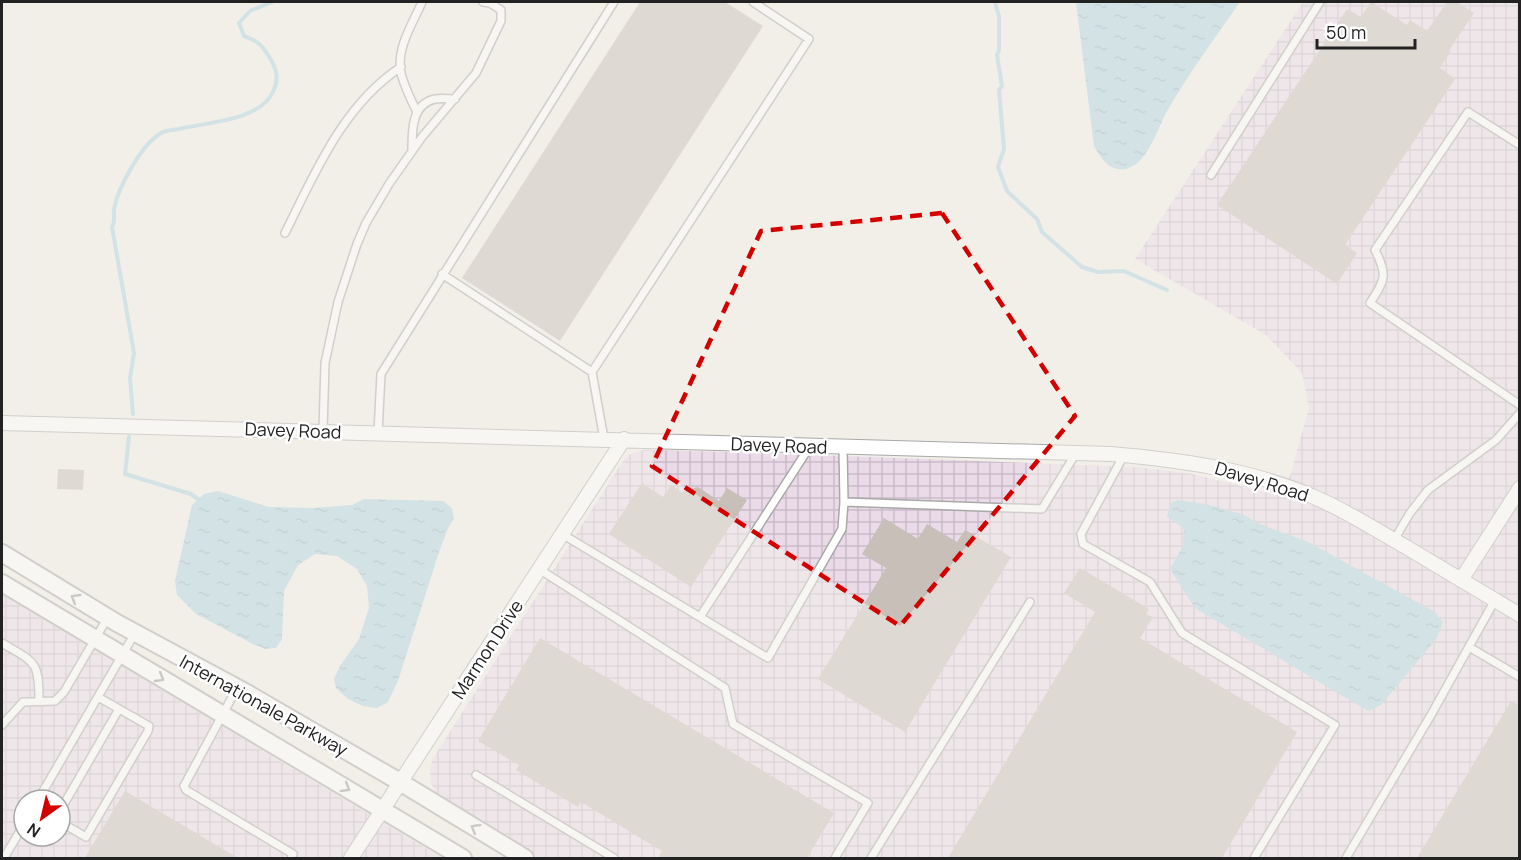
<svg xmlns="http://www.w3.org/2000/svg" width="1521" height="860" viewBox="0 0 1521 860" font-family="Manrope,sans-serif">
	<defs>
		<pattern id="industrial-grid" width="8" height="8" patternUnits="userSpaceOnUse" patternTransform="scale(1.5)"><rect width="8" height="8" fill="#ebdbe8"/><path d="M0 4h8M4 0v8" fill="none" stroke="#c9bcc7"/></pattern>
		<pattern id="water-ripples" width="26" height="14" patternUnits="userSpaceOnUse" patternTransform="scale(1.5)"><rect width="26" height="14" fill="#aad3df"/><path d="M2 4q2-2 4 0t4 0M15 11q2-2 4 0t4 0" fill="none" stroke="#92b5bf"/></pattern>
	</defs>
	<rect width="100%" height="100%" fill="#f2efe9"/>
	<!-- industrial -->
	<path fill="url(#industrial-grid)" fill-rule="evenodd" d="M1303 2H1519V858H537L445 803 437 795 431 783 430 769 433 758 623 461 631 454 643 450 733 452 1137 467 1193 474 1277 495 1290 476 1309 408 1302 373 1266 335 1135 259Z
		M2 595 442 858H2ZM24 800H60V836H24Z"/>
	<!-- water -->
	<path fill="url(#water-ripples)" d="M1076 2H1240C1215 38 1188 74 1166 113 1159 127 1149 155 1136 164 1116 178 1103 163 1094 146Z
		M218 491 269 507 314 508 352 505 364 499 443 501 452 508 454 518 448 528 438 555 398 681 388 702 377 708 363 706 348 699 336 688 334 679 340 666 359 639 369 608 367 586 357 569 337 556 315 554 298 565 284 591 282 639 276 648 265 649 253 644 196 614 177 595 175 581 192 505 204 494Z
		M1178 500 1205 504 1242 514 1260 524 1308 542 1435 612 1443 623 1437 638 1381 705 1368 711 1195 608 1170 569 1183 546 1184 529 1167 516 1171 503Z"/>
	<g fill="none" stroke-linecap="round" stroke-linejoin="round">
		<!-- stream -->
		<path stroke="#aad3df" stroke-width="4" d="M995 2 999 16V50L997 55 1002 86 999 90 1004 149 998 167 1007 191 1037 219 1042 232 1082 267 1098 272 1124 271 1167 290
			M133 414 130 378 134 353 112 227C116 221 113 216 114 209 118 187 142 144 161 133 166 130 174 130 179 129 208 122 259 121 273 92 280 78 276 67 268 55 261 44 256 40 244 36L239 23 250 11 272 2
			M129 437 125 474 191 494 198 499"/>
	</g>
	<!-- building -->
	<path fill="#c7bfb8" d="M640 2H725L763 26 560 341 462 278Z
		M1371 2 1407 25 1410 20 1427 31 1447 2H1457L1474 13 1449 50 1451 51 1440 68 1455 79 1345 245 1357 253 1337 284 1217 205 1347 9 1361 17Z
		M58 469 84 470 83 490 57 489Z
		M642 483 663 497 671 485 681 492 698 487 719 501 727 488 747 500 691 587 609 534Z
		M884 518 918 539 927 524 957 542 965 530 1011 557 905 732 818 679 886 568 862 554Z
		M1080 568 1149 609 1146 614 1153 617 1140 638 1297 732 1222 858H948L1095 612 1064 593Z
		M540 638 834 813 807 858H658L662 851 581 802 578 807 516 770 519 765 478 741Z
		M1511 701 1520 706V858H1417Z
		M125 791 238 858H85Z"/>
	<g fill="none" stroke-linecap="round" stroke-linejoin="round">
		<!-- service casing -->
		<g stroke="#a9a9a9" stroke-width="10">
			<path id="service" d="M417 112C411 100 404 86 401 73 396 48 413 23 422 2
				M1520 145 1468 112 1375 250C1388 275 1385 280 1370 303L1520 405
				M412 151C412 132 411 104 435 99 441 98 449 99 455 99
				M1211 175 1320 2
				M285 233C315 173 343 105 401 67
				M442 274 592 372
				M323 431 325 363 338 302 357 244 366 223 389 184 422 137 476 73 501 21V10L490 3 483 2
				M378 433 381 374 614 2
				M604 439 592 372 809 39 753 2
				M843 447 844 502
				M1124 455 1081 534 1083 544 1150 582 1182 633 1335 725 1254 858
				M562 534 768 658 842 529 844 502 1042 509 1076 453
				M1394 540 1410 513 1428 490 1496 440 1520 413
				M539 569 725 688 733 724 868 803 835 858
				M700 617 810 446
				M2 643C35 663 39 660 39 701
				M1469 647 1520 677
				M237 688 184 786 186 790 293 854 291 858
				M2 725 23 702 55 701 64 692 108 617
				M476 775 614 858
				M38 800 135 633
				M60 811 119 709
				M60 822 86 837 148 731 149 726 98 697
				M4 858 24 824
				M871 858 1030 602
				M1346 858 1431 715 1495 600"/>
		</g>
		<!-- minor casing -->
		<g stroke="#a9a9a9" stroke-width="16">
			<path id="minor" d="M2 423 1111 454C1180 460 1249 469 1314 497 1347 511 1376 530 1406 547 1444 570 1482 592 1520 615
				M1461 580 1520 488
				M351 858 624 439"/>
		</g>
		<!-- tertiary casing -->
		<g stroke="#a9a9a9" stroke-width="20">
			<path id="tertiary" d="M2 553 117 623 245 692 400 782 525 858
				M2 583 463 858"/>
		</g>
		<!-- service -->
		<use href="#service" stroke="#fff" stroke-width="7"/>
		<!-- minor -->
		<use href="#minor" stroke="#fff" stroke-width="14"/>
		<!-- tertiary -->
		<use href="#tertiary" stroke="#fff" stroke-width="16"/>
	</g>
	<!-- one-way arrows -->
	<defs><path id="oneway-chevron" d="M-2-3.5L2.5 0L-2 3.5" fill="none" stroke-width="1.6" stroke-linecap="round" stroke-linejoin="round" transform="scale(1.5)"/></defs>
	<g stroke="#9c9c9c">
		<use href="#oneway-chevron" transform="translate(75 598) rotate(-149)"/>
		<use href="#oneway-chevron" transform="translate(160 678) rotate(31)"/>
		<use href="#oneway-chevron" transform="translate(346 788) rotate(31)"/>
		<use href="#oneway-chevron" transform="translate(475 828) rotate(-149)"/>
	</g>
	<!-- marked area -->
	<path d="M0 0H1521V860H0ZM942 213 1075 416 900 626 652 466 761 231Z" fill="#f2efe9" fill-opacity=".55" fill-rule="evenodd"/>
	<path fill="none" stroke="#d40000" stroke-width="4.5" stroke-dasharray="12 8" stroke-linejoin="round" d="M942 213 1075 416 900 626 652 466 761 231Z"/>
	<g text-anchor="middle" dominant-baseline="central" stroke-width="5" stroke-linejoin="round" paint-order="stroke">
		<!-- street labels -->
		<g font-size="18" fill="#222" stroke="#fff">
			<text transform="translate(293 430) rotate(2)">Davey Road</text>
			<text transform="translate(779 445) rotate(2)">Davey Road</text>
			<text transform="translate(1262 481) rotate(17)">Davey Road</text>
			<text transform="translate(487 649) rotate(-57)">Marmon Drive</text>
			<text transform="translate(264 705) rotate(29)">Internationale Parkway</text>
		</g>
	</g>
	<!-- border -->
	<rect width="1521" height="860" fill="none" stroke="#222222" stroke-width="6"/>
	<!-- north arrow -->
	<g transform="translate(42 818) rotate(214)"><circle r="28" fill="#ffffff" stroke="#a7a7a7" stroke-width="1.5"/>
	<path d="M0-4.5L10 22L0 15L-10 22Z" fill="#d40000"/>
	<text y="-9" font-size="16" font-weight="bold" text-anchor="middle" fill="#222222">N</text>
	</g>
	<!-- scale -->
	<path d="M1317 39v9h98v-9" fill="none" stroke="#222222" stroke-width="3"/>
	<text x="1326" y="39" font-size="18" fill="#222222" stroke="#ffffff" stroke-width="4.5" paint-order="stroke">50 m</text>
</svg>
